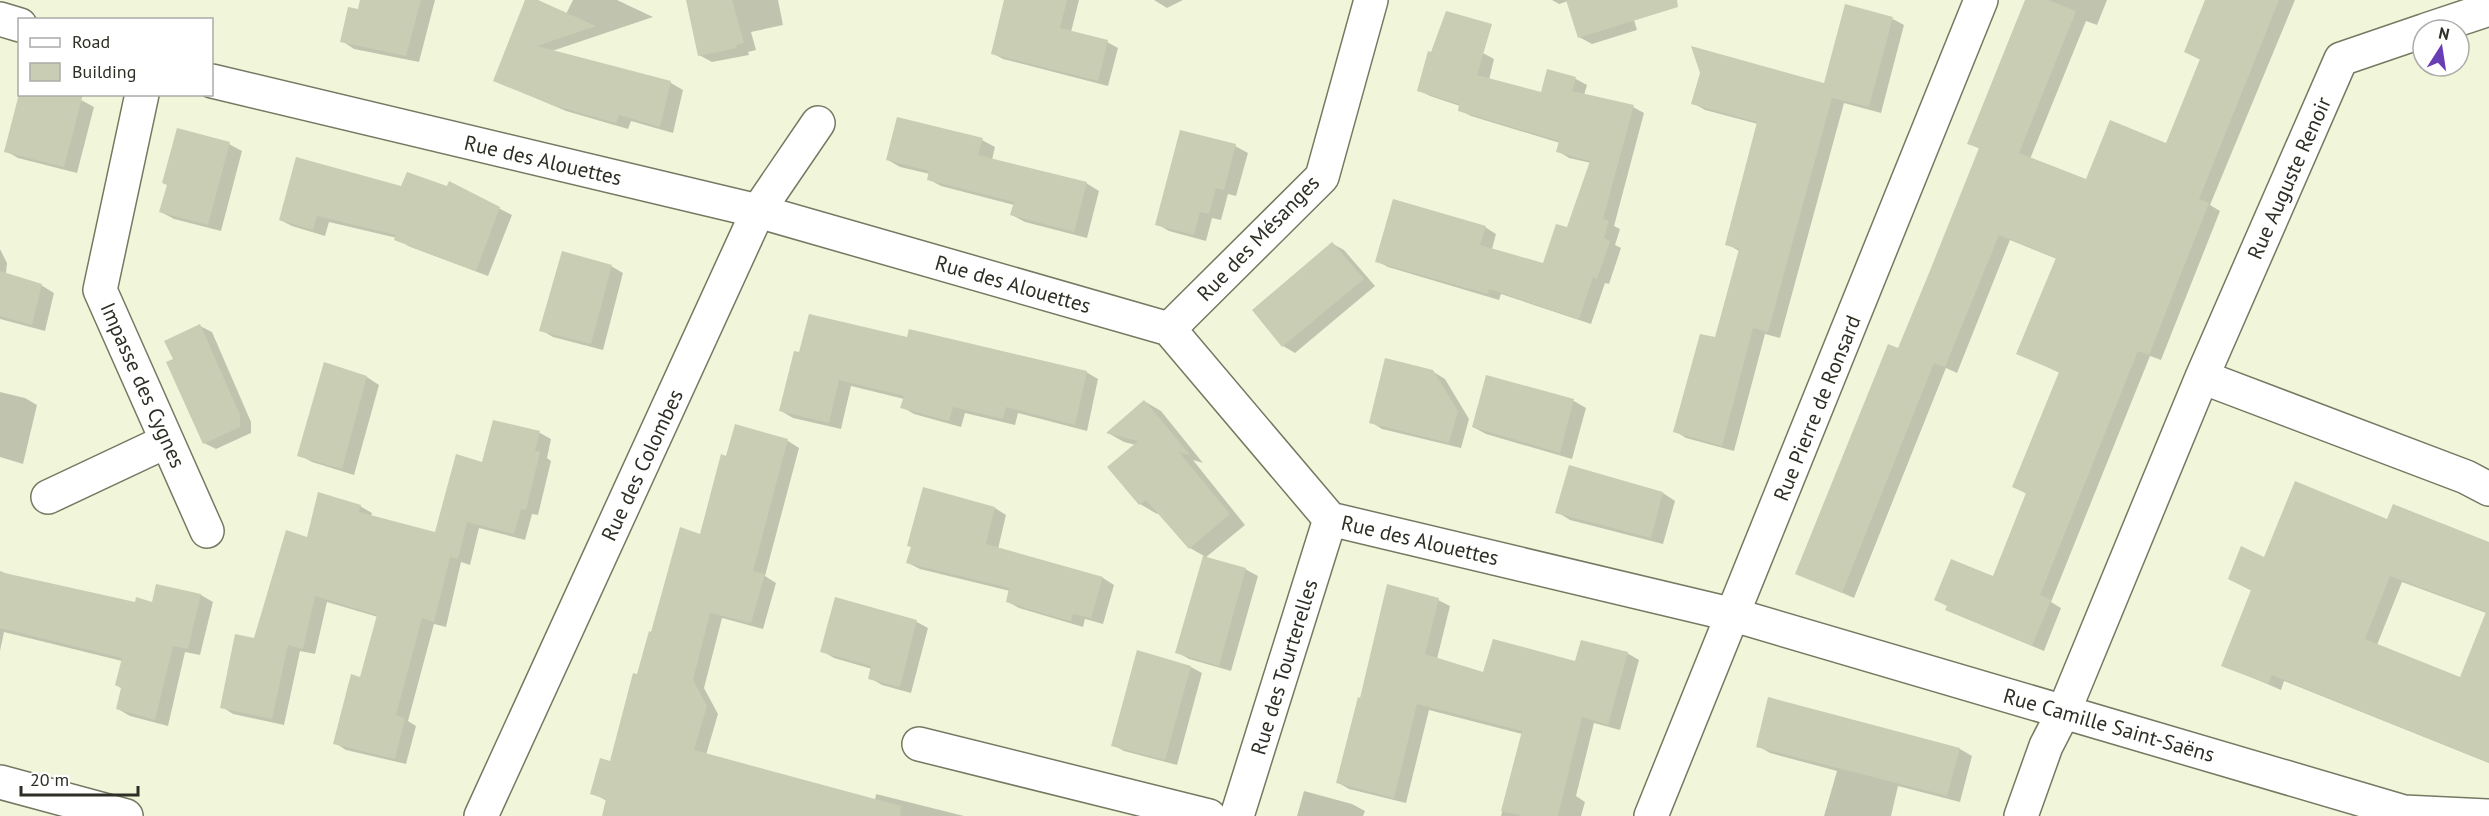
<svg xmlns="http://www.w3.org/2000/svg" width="2489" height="816" viewBox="0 0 2489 816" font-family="'PT Sans',sans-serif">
	<rect width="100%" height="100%" fill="#f1f6db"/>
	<!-- shadow -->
	<path fill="#0003" d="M361 0H435L419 62 354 49 342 41 359 11Z
		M526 0H534L566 14 573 0H617L653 17 552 51 671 83 683 90 673 133 631 121 628 129 566 111 495 80Z
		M687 0H778L783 25 751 32 756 50 748 52 749 55 712 62 699 55Z
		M1006 0H1079L1071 32 1107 42 1118 48 1108 86 1003 59 992 53Z
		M1154 0H1183L1167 8Z
		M1552 0H1628L1637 30 1592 44 1579 37 1568 1 1559 4Z
		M2027 0H2107L2097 25 2086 21 2030 159 2087 181 2167 144 2201 60 2185 52 2207 0H2295L2210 205 2220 211 2161 360 2150 356 2051 602 2061 608 2044 651 1947 610 1994 578 2027 494 2014 487 2060 373 2018 353 2057 259 2010 240 1957 373 1946 368 1854 598 1797 573 1899 350 1980 149 1969 143Z
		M1893 19 1904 25 1881 113 1844 103 1780 338 1765 334 1734 451 1686 438 1675 431 1716 339 1739 251 1727 244 1758 124 1705 110 1693 103 1825 84Z
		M1483 53 1494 59 1489 80 1542 94 1548 71 1576 79 1587 85 1584 95 1633 107 1644 113 1614 226 1620 229 1615 245 1621 248 1609 284 1605 283 1591 324 1501 294 1499 300 1388 267 1377 261 1485 227 1496 234 1492 249 1544 265 1568 229 1591 163 1569 158 1558 151 1560 143 1471 116 1459 110 1460 106 1430 96 1419 90Z
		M81 100 94 107 77 173 18 158 6 151Z
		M982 140 995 147 992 160 1086 183 1099 191 1087 238 1025 222 1012 215 1014 205 941 186 928 179 930 174 900 167 888 160Z
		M229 144 242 151 221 231 174 219 161 212 168 185Z
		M1235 146 1248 153 1236 196 1228 194 1221 220 1212 218 1206 241 1169 231 1157 224Z
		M450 183 512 215 488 276 408 246 397 238 329 222 325 236 292 226 280 220 448 188Z
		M1333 244 1344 250 1375 286 1295 353 1283 346 1254 310Z
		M0 249 7 263 6 274 41 285 54 293 45 331 0 319Z
		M611 266 623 273 603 350 553 337 541 330Z
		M200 326 212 332 251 422V433L216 449 204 443 175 360Z
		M908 339 1086 372 1098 379 1087 431 1018 413 1015 425 965 413 961 427 914 414 902 407 904 399 851 386 841 429 793 418 781 411 800 353Z
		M1432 371 1445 379 1469 419 1461 448 1382 429 1371 422Z
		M367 377 379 385 354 475 312 462 299 455Z
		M0 392 25 398 37 405 23 464 0 457Z
		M1144 401 1161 411 1203 463 1193 460 1245 525 1205 558 1245 569 1258 576 1231 671 1189 659 1177 652 1204 556 1190 548 1159 513 1157 514 1140 504 1109 468 1136 445 1124 442 1108 433Z
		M1574 401 1586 408 1572 459 1486 434 1473 427Z
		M494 422 540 433 551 439 547 458 551 461 538 515 532 514 525 540 479 528 470 565 461 562 446 627 434 624 408 721 416 726 406 764 346 750 335 743 361 679 378 617 327 602 315 654 300 651 284 725 233 714 222 707 308 539 360 506 372 513 371 516 436 534 483 463Z
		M736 426 788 441 799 448 765 576 776 583 763 629 722 618 704 688 718 714 706 755 875 800 876 794 964 816H607V801L592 793 611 762 652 634 701 535Z
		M1663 493 1675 501 1663 544 1570 520 1557 512Z
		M995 508 1006 515 998 549 1103 578 1114 585 1103 624 1085 619 1083 627 1019 608 1007 601 1010 591 920 569 908 563Z
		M2388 521 2489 544V614L2402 582 2377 645 2489 690V763L2284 681 2281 690 2223 665 2252 591 2229 579 2265 560Z
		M0 571 14 577 136 604 201 595 213 602 200 655 185 652 168 726 130 716 118 709 122 688V661L4 632 0 651Z
		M1438 600 1450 606 1437 659 1484 673 1576 663 1627 653 1639 660 1620 730 1594 723 1576 796 1585 802 1581 816H1501L1522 734 1429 710 1406 803 1349 789 1337 782 1361 700Z
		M917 622 928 628 911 693 882 685 870 678 872 669 834 658 822 651Z
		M1191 667 1202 673 1177 765 1124 751 1113 745Z
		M1758 746 1960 749 1972 756 1960 802 1898 786 1891 816H1824L1837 771 1770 753Z
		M1304 791 1352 804 1365 811 1363 816H1297Z"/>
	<!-- building -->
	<path fill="#c8cdb3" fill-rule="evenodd" d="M360 0H421L406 56 340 42 348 7 358 9Z
		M525 0H538L596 26 537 46 671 81 660 127 619 115 616 123 552 105 493 81Z
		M686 0H732L744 43 736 45 737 48 698 56Z
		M1004 0H1067L1060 28 1108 40 1098 81 991 54Z
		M1566 0H1677L1678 7 1578 38Z
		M2025 0H2048L2076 11 2019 153 2086 179 2110 120 2166 143 2200 59 2184 52 2205 0H2279L2199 199 2209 203 2149 355 2138 351 2040 595 2051 600 2032 646 1945 610 1947 606 1934 600 1951 559 1993 576 2026 493 2012 487 2059 372 2016 354 2056 258 1999 235 1945 367 1934 363 1842 593 1795 574 1888 344 1898 348 1929 273 1979 148 1967 144Z
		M1845 4 1893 17 1869 107 1832 98 1768 332 1753 328 1722 446 1673 432 1700 334 1715 337 1739 249 1725 245 1757 122 1691 104 1700 73 1691 46 1824 83Z
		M1446 11 1492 24 1477 75 1541 92 1547 69 1576 77 1572 91 1634 105 1603 219 1609 221 1604 238 1610 241 1597 279 1593 277 1579 319 1489 289 1488 294 1375 262 1393 199 1486 226 1480 245 1543 263 1556 224 1567 227 1590 161 1556 152 1559 141 1458 111 1459 104 1417 91 1428 51 1431 52Z
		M19 94H83L64 167 4 152Z
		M897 117 983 138 978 155 1087 182 1074 232 1010 215 1014 202 927 180 929 171 886 160Z
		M177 128 230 142 208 225 159 212 167 185 162 183Z
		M1180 130 1236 144 1224 190 1216 188 1209 214 1200 212 1194 235 1155 225Z
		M296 157 401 186 407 172 447 186 449 181 500 207 476 271 394 240 396 235 317 216 313 230 279 220Z
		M1332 242 1364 279 1282 347 1252 310Z
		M562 251 612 265 591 344 539 331Z
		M0 271 42 284 32 325 0 316Z
		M809 314 907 337 909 329 1087 371 1075 425 1006 407 1003 419 953 407 949 421 900 408 904 396 839 380 829 423 779 411 794 351 799 352Z
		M200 324 240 415V427L203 444 166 362 173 359 164 341Z
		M1385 358 1433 370 1458 411 1449 443 1369 423Z
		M324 362 367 376 342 469 297 456Z
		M1486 375 1574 399 1560 453 1472 427Z
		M1144 400 1190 455 1179 452 1230 514 1189 549 1146 500 1139 505 1107 467 1138 441 1106 433Z
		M493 420 540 431 535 451 540 452 526 510 521 509 514 534 467 522 458 559 450 557 434 622 422 618 396 715 405 718 395 759 333 744 351 674 360 677 377 615 315 596 303 649 288 645 272 719 220 708 235 634 254 638 286 530 307 537 318 492 361 505 359 512 435 532 456 454 482 462Z
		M735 424 788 439 753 571 765 574 751 623 710 613 693 680 707 706 694 750 901 806 900 816H602L606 799 590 794 600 758 610 761 633 673 637 674 649 631 651 632 680 527 700 534 721 454 726 456Z
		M1569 465 1663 492 1651 538 1555 513Z
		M2295 481 2387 519 2393 504 2489 542V763L2272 675 2268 684 2221 666 2251 590 2228 579 2241 546 2264 557ZM2390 576 2486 612 2460 677 2365 639Z
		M923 487 995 507 986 544 1103 577 1091 618 1073 614 1071 621 1048 615 1006 602 1009 588 906 563 911 547 907 546Z
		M1203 556 1246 568 1219 666 1175 653Z
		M0 572 135 602 136 597 152 602 156 584 201 594 188 649 173 646 155 720 116 709 121 688 115 685 122 658 0 628Z
		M1387 584 1439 598 1425 654 1483 672 1493 639 1575 661 1581 640 1628 652 1608 725 1582 717 1558 816H1523L1501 811 1522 731 1417 704 1394 798 1336 783 1358 697 1360 698Z
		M835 597 917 620 900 687 868 679 871 666 820 652Z
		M1137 650 1191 666 1165 760 1111 746Z
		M1768 697 1960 748 1947 796 1756 747Z"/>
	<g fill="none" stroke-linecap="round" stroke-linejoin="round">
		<!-- minor casing -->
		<g stroke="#747961" stroke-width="36">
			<path id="minor" d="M0 19 20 25
				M2426 30 2489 9
				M212 81 758 211 1169 329 1330 519 1734 615 2404 812 2487 816
				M142 94 100 290 207 531
				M1169 329 1322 177 1371 0
				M2202 377 2466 477 2489 489
				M48 497 167 441
				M919 744 1209 816
				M481 816 758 211 818 123
				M1237 816 1330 519
				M1651 816 1981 0
				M2021 816 2046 746 2064 711 2202 377 2341 59 2423 31"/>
		</g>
		<!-- tertiary casing -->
		<g stroke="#747961" stroke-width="36">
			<path id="tertiary" d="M0 782 126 816"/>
		</g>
		<!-- minor -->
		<use href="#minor" stroke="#fff" stroke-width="33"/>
		<!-- tertiary -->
		<use href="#tertiary" stroke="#fff" stroke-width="33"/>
	</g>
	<g text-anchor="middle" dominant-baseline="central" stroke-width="4.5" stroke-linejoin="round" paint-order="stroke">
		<!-- street labels -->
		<g font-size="21" fill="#2d2f25" stroke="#fff">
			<text transform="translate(543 160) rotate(13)">Rue des Alouettes</text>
			<text transform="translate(2289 178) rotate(-66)">Rue Auguste Renoir</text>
			<text transform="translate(1258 238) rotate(-46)">Rue des Mésanges</text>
			<text transform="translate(1013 284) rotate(16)">Rue des Alouettes</text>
			<text transform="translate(143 385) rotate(66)">Impasse des Cygnes</text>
			<text transform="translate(1817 408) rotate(-68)">Rue Pierre de Ronsard</text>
			<text transform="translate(642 465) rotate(-65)">Rue des Colombes</text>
			<text transform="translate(1420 540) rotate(13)">Rue des Alouettes</text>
			<text transform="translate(1284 667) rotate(-73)">Rue des Tourterelles</text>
			<text transform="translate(2109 725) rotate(16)">Rue Camille Saint-Saëns</text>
		</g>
	</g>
	<!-- legend -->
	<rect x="18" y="18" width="195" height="78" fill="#ffffff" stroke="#abaca8" stroke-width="1.5"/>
	<rect x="30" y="38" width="30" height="9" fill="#ffffff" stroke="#abaca8" stroke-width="1.5"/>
	<text x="72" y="48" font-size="18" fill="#2d2f25">Road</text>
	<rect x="30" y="63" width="30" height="18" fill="#c8cdb3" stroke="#abaca8" stroke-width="1.5"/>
	<text x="72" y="78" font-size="18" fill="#2d2f25">Building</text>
	<!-- north arrow -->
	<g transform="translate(2441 48) rotate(12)"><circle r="28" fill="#ffffff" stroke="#abaca8" stroke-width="1.5"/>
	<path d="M0-4.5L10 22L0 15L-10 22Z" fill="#693db5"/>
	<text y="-9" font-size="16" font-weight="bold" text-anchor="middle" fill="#2d2f25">N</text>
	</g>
	<!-- scale -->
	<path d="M21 786v9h117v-9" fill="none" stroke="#2d2f25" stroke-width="3"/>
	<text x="30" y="786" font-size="18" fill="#2d2f25" stroke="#ffffff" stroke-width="4.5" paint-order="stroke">20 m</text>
</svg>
